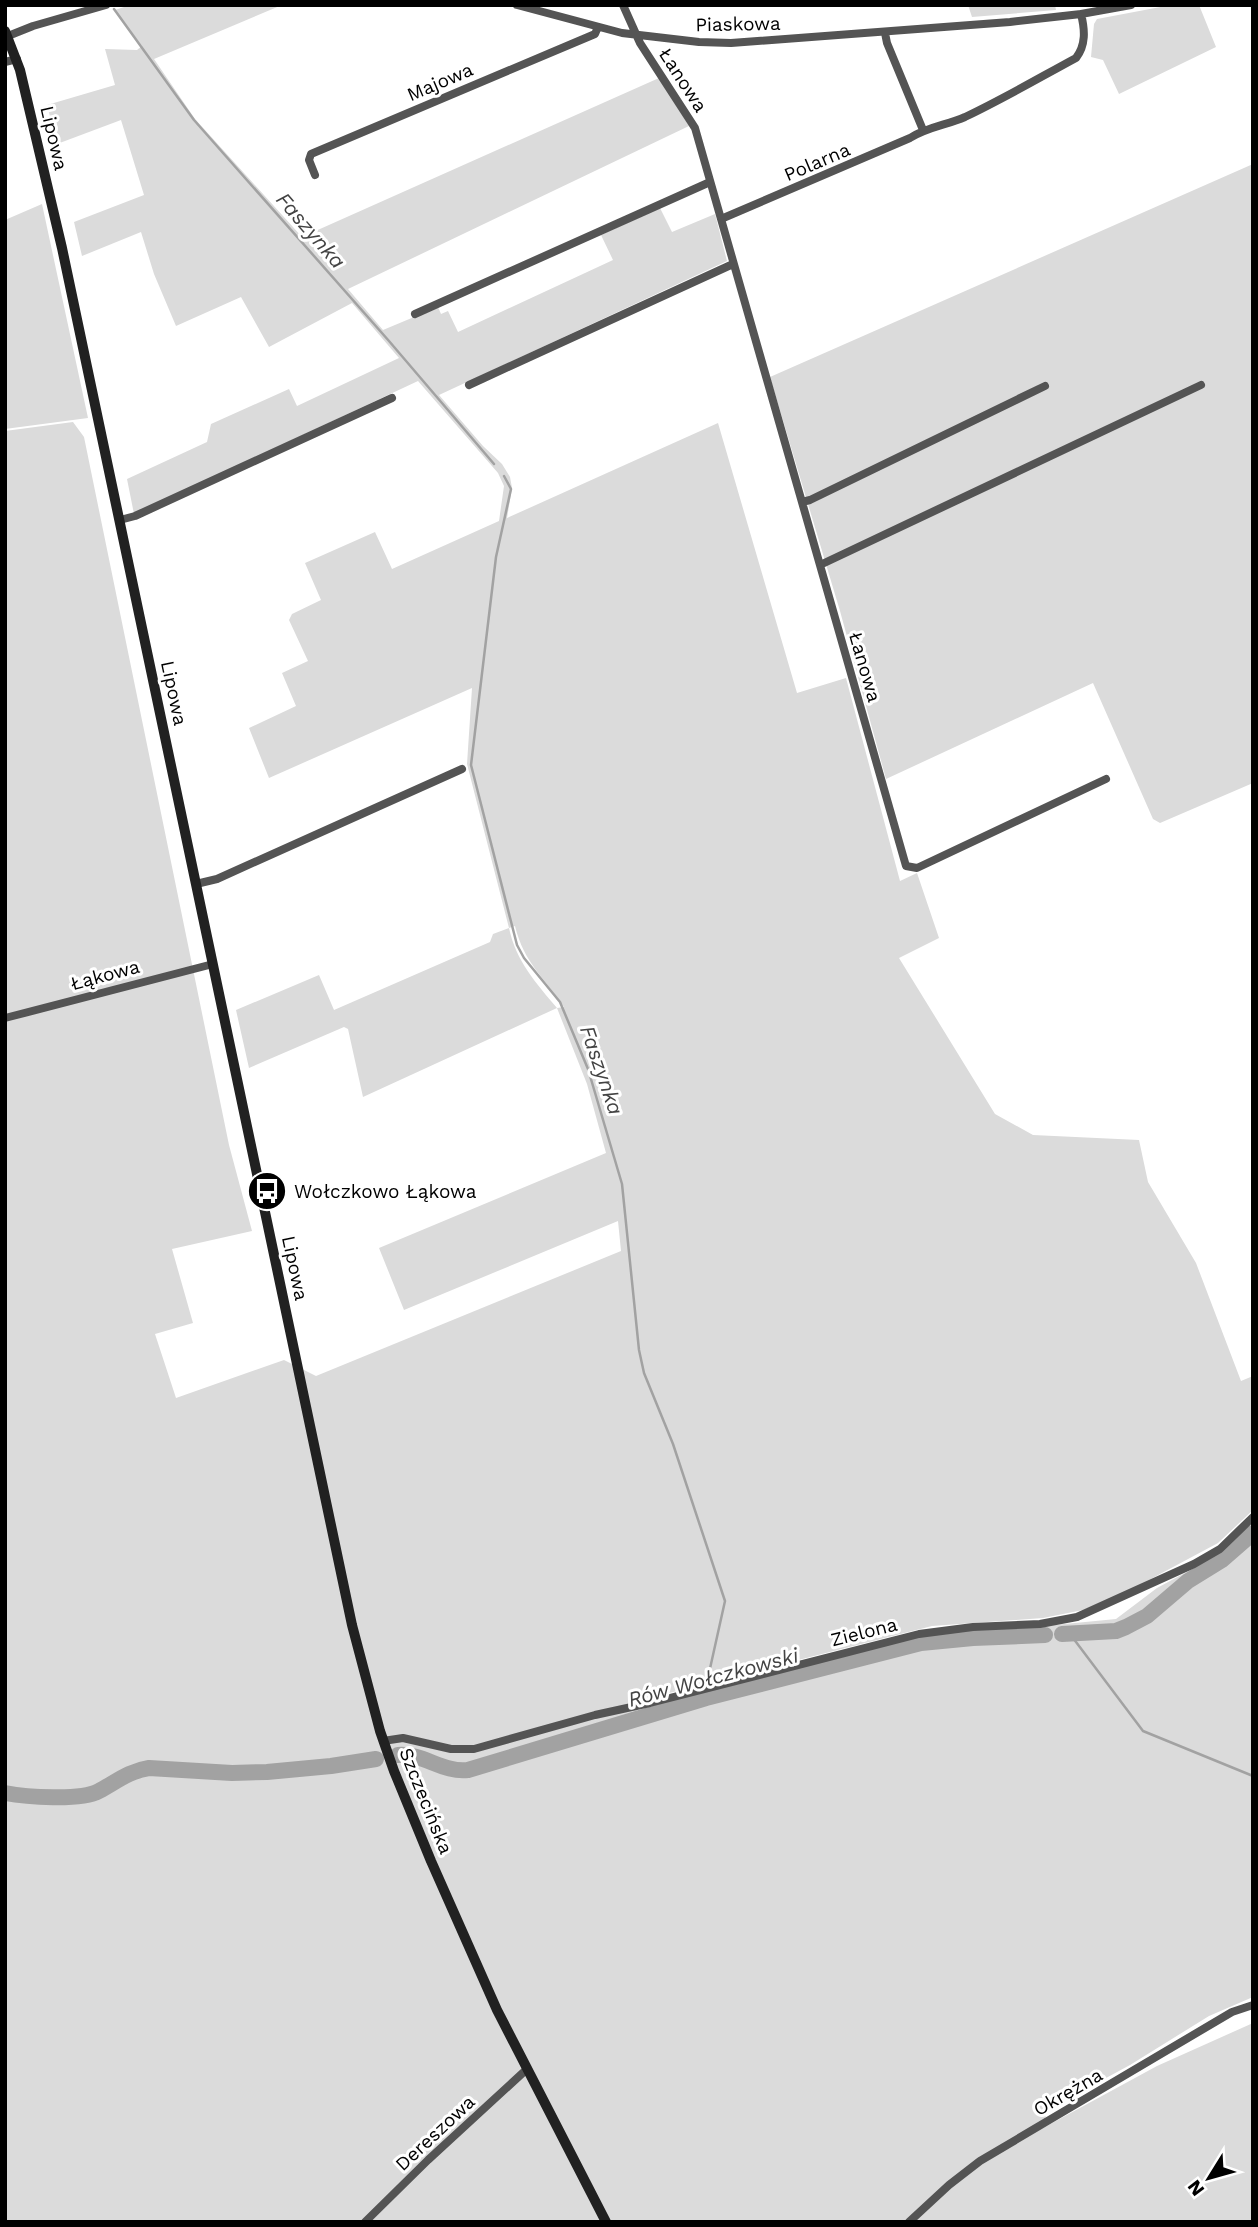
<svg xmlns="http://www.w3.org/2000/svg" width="1258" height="2227" viewBox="0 0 1258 2227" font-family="'Work Sans',sans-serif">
	<rect width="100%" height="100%" fill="#fff"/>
	<!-- green -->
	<path fill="#dbdbdb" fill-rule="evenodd" d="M130 5H282L154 59 195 119 302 237 659 78 689 126 348 289 383 330 438 307 441 314 448 311 458 332 613 260 601 235 660 208 672 232 715 214 727 261 439 395 483 446 502 464 510 477 512 488 507 518 718 423 797 693 846 678 900 881 917 873 939 938 899 958 995 1114 1033 1135 1139 1140 1148 1182 1196 1263 1241 1381 1253 1376V1510L1218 1543 1132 1589 1083 1610 1043 1618 932 1626 634 1702 638 1712 940 1636 1116 1619 1157 1588 1222 1553 1253 1524V1997L1209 2016 1130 2065 1047 2110 1043 2128 1157 2066 1253 2023V2222H5V431L73 422 84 437 229 1145 252 1231 172 1249 193 1323 155 1334 176 1398 284 1360 316 1376 621 1251 618 1221 404 1310 379 1248 606 1153 587 1084 557 1008 363 1097 348 1029 344 1027 249 1068 236 1010 319 975 334 1010 490 942 493 934 509 928 467 764 472 688 269 778 249 728 296 706 282 673 308 661 289 620 292 614 321 600 305 563 375 532 392 569 499 521 504 486 498 473 418 381 134 514 127 479 207 442 211 424 289 389 297 406 399 358 352 303 269 347 241 297 176 326 154 274 141 232 82 256 74 222 144 195 121 120 57 144 47 105 115 85 105 49 137 50 142 46 115 10ZM515 926C524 963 544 977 564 1007L557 1008C536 983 516 961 509 928Z
		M968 5H1055L1056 10 972 17Z
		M1171 5H1199L1216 47 1119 94 1103 60 1091 57 1094 24 1097 19Z
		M1253 164V783L1160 823 1153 819 1093 683 886 779 840 611 770 377Z
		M42 204 88 418 5 429V220Z"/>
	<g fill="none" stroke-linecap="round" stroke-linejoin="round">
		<!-- stream -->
		<path stroke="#a2a2a2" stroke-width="2.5" d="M114 9 194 120 389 341 494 464
			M504 476 511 489 496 557 471 765 517 945 524 958 560 1002 588 1069 622 1184 639 1350 644 1373 673 1444 725 1601 707 1682
			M1070 1634 1143 1731 1253 1776"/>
		<!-- river -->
		<path stroke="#a2a2a2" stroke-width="16" d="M1062 1634 1116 1631 1126 1627 1147 1616 1188 1581 1222 1560 1253 1533
			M398 1755C423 1753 443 1773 468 1770L706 1698 921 1643 973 1638 1045 1635
			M5 1793C26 1797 81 1801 99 1791 116 1782 129 1771 149 1768L232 1773 267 1772 331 1766 376 1759"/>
		<!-- street -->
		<path stroke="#545454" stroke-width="8" d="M517 5 622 33 699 42 731 43 1010 22 1081 14 1131 5
			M623 5 640 43 695 128 906 866 917 868 1106 779
			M885 33 887 43 923 130
			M8 36 33 26 106 5
			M5 62 17 59
			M315 175 309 160 311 154 595 34 598 27
			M721 219 910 138C927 127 947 125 965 117 1003 99 1039 78 1076 58 1086 45 1085 30 1081 14
			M415 314 710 182
			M469 385 733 264
			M802 502 810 500 1045 386
			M120 520 135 516 392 398
			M820 565 1201 385
			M196 884 217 879 462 769
			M5 1018 213 964
			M383 1741 403 1738 451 1749H474L595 1715 650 1703 919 1634 973 1627 1040 1624 1077 1617 1194 1564 1220 1549 1253 1517
			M365 2222 428 2160 527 2069
			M909 2222 949 2185 980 2161 1232 2012 1253 2005"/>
		<!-- secondary -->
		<path stroke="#212121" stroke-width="10" d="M5 31 20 70 62 248 352 1625 380 1731 394 1771 431 1861 497 2010 606 2222"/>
	</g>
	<!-- icons -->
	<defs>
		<g id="bus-disc" transform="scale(2.0125)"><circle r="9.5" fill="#000" stroke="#fff"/><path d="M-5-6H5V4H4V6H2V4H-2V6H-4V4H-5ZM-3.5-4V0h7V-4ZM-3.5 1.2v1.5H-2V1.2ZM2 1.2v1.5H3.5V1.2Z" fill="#fff"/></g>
	</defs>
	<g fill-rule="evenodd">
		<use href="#bus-disc" x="267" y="1191"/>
	</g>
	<g text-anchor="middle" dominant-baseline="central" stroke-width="6" stroke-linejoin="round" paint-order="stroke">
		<!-- street labels -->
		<g font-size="19" fill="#000" stroke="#fff">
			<text transform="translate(738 24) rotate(-1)">Piaskowa</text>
			<text transform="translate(683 80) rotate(57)">Łanowa</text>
			<text transform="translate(440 82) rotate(-23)">Majowa</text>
			<text transform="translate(54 138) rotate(77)">Lipowa</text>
			<text transform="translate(817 162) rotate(-23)">Polarna</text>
			<text transform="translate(865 667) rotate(74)">Łanowa</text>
			<text transform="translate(174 693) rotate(78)">Lipowa</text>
			<text transform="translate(105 975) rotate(-15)">Łąkowa</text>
			<text transform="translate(295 1268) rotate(78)">Lipowa</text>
			<text transform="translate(864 1632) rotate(-14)">Zielona</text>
			<text transform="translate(426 1801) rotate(68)">Szczecińska</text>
			<text transform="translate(1068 2092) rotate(-30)">Okrężna</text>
			<text transform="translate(435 2133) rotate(-43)">Dereszowa</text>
		</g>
		<!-- poi labels -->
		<g font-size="19" fill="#000" stroke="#fff" text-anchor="start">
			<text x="294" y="1191">Wołczkowo Łąkowa</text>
		</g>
		<!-- water labels -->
		<g font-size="21" font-style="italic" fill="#434343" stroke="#fff">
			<text transform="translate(311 230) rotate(49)">Faszynka</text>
			<text transform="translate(602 1070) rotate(71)">Faszynka</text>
			<text transform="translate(713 1677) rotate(-15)">Rów Wołczkowski</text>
		</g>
	</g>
	<!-- border -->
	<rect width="1258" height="2227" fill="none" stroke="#000000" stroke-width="14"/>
	<!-- north arrow -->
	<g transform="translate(1209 2178) rotate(233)" stroke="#ffffff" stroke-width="5" paint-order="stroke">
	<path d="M0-5L12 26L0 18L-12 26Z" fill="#000000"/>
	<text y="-10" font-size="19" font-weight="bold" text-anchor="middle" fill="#000000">N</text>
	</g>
</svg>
